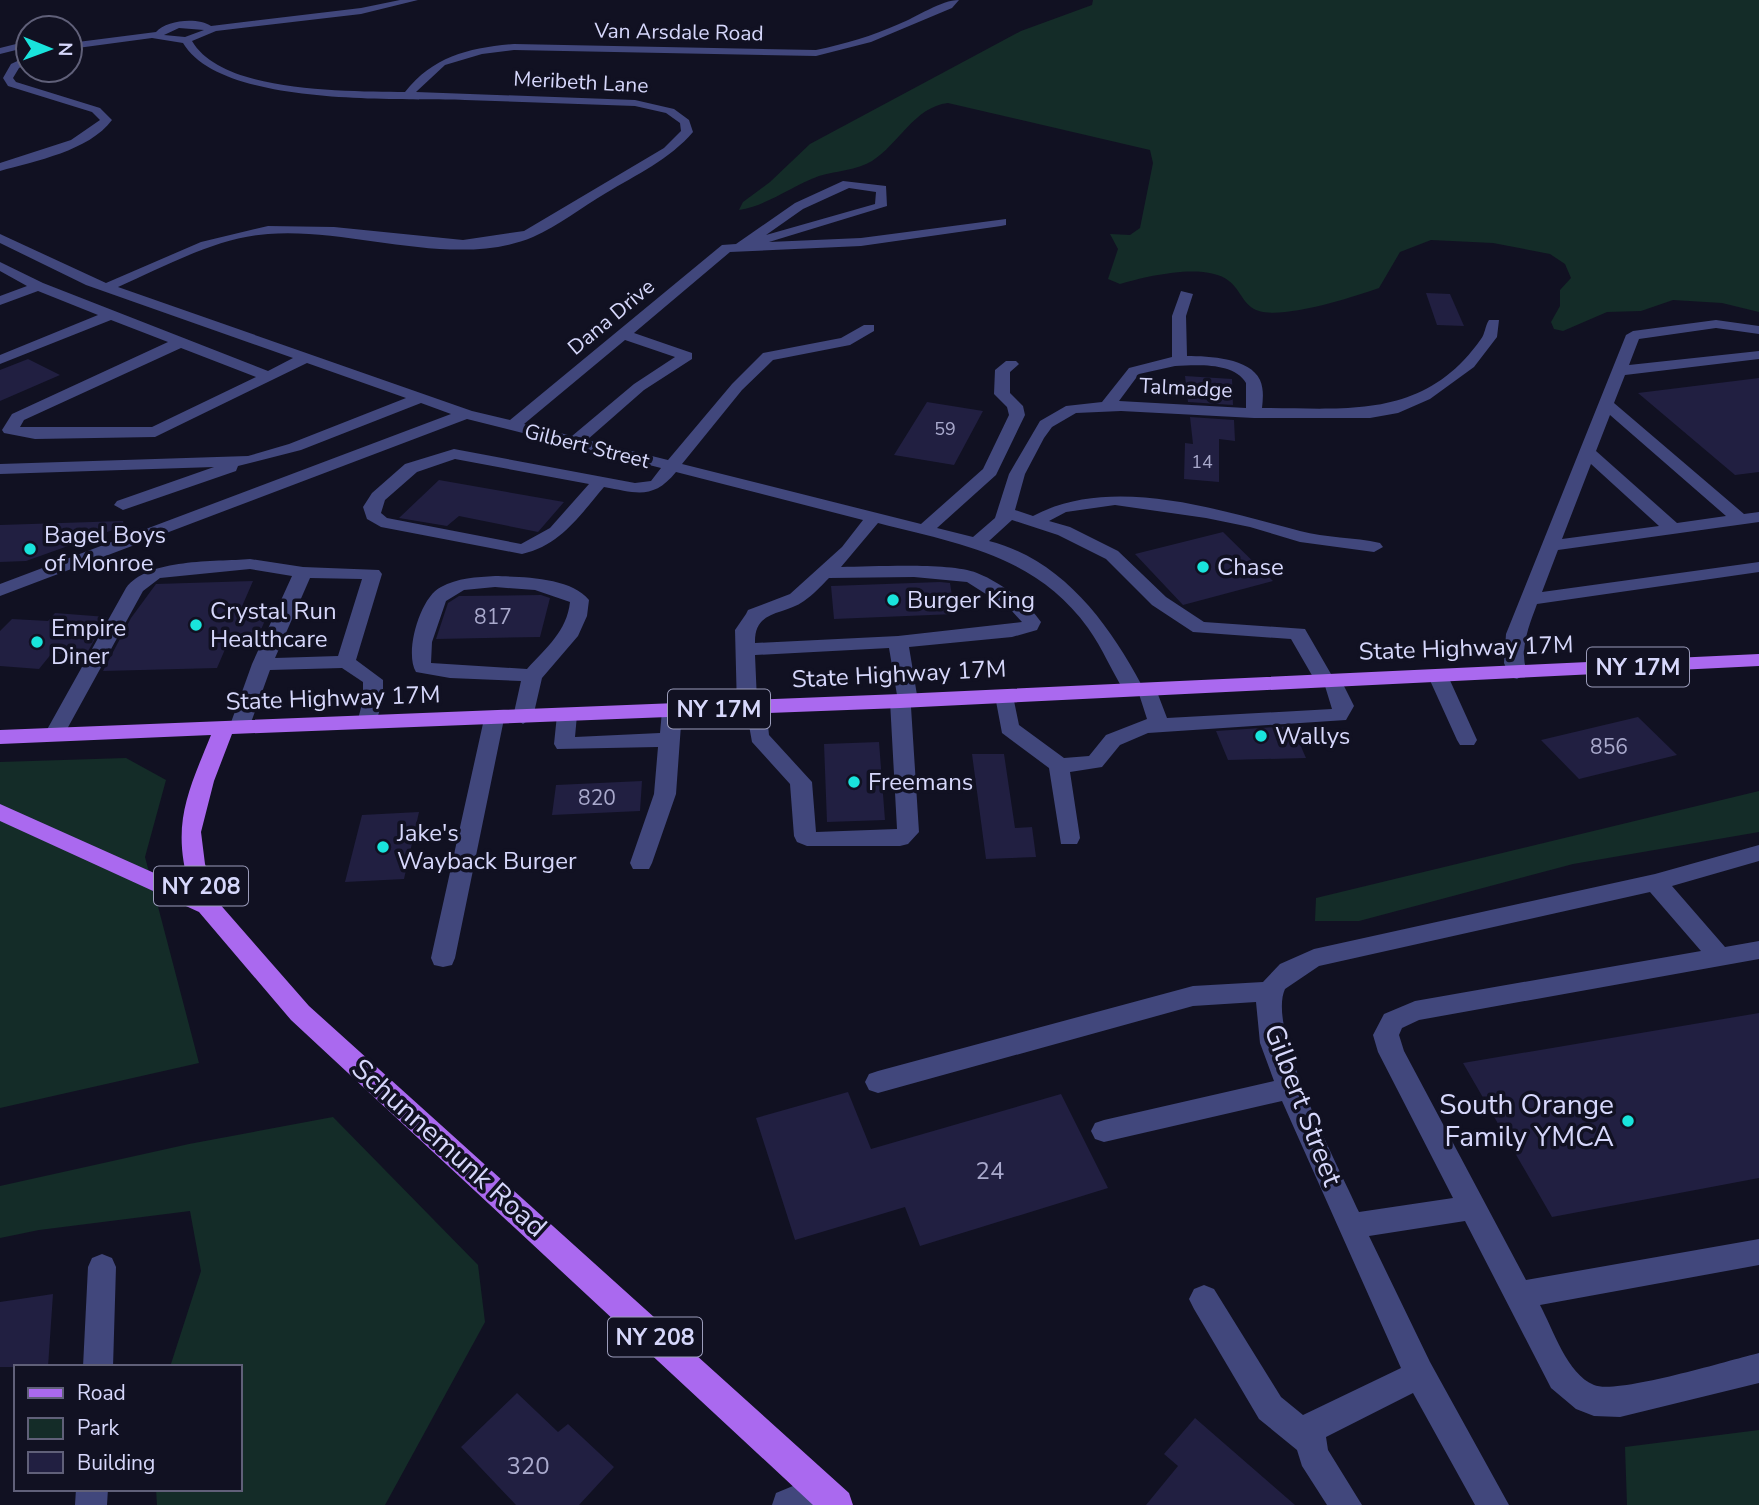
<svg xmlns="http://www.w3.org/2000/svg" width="1759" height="1505" viewBox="0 0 1759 1505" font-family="'Nunito Sans',sans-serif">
	<rect width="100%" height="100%" fill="#112"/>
	<!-- green -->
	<path fill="#142c28" d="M1093 0H1759V312L1722 303 1673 300 1641 311 1607 312 1563 331 1554 329 1551 322 1560 306V290L1571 278 1565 264 1550 254 1493 243 1431 240 1400 252 1379 288C1354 297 1284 319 1259 311 1243 306 1241 290 1229 281 1206 262 1147 276 1120 284L1108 279 1118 249 1110 234 1130 235 1140 228 1153 163 1150 150 948 103C914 107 899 144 872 161 857 170 836 171 819 176 791 186 769 205 739 210L743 202 770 182 810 144 1021 31 1092 5Z
		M126 758 166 780 145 857 199 1063 0 1108V762Z
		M1759 791V832L1573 864 1359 921H1315L1316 898Z
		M333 1117 478 1265 485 1322 385 1505H157L156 1489H240V1367H170L201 1271 190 1211 39 1230 0 1238V1186L189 1144Z
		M1759 1430V1505H1627L1625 1447Z"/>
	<!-- building -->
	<path fill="#211f41" d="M1426 293 1450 294 1464 326 1437 325Z
		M28 359 60 375 0 401V370Z
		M1185 376 1232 379 1233 405 1188 402Z
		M1759 378V472L1735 475 1638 393Z
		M927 402 983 411 954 465 894 455Z
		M1190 417 1234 420 1235 441 1219 439V482L1184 479 1185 443 1193 444Z
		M439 480 564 502 538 532 459 516 447 526 399 518Z
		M123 521 124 526 26 561 0 562V525Z
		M1223 532 1273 581 1183 605 1135 554Z
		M253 581 240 611H269L257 639 229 640 217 668 103 671 131 618 156 584Z
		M940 582 950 583 955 614 834 619 831 586Z
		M541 595 550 598 540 637 436 639 448 603 459 596Z
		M55 613 107 617 86 655 52 653 39 669 0 666V631L12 619 48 621Z
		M1638 717 1677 755 1579 779 1541 740Z
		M1292 726 1306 758 1228 760 1216 731Z
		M879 742 885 820 827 822 824 744Z
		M972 754H1004L1015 828 1032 827 1036 857 986 859Z
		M642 781 640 811 552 815 556 785Z
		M419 812 404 879 345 882 362 815Z
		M1759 1013V1178L1552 1217 1463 1063Z
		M848 1092 871 1149 1061 1094 1108 1188 920 1246 905 1207 795 1240 756 1118Z
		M53 1294 48 1367H0V1302Z
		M517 1393 558 1432 568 1424 614 1467 579 1505H516L461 1447Z
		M1195 1418 1295 1505H1146L1178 1466 1164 1454Z"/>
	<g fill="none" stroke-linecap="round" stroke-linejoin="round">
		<!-- minor -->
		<path fill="#41477c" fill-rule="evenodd" d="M400 0H418L361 14 216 31 192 41C223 94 350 91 405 92 434 56 469 48 514 44L816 50C845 44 872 36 899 24 917 17 941 0 959 0L952 8 871 42 816 56 514 50 482 54 445 65 416 92 635 100 674 109 689 120 693 132C670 159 636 175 606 193 582 207 558 226 533 237 454 270 352 227 268 234 215 238 166 266 118 287L472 411 510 420 722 245 736 244 795 203 843 181 886 186 887 206 769 242 861 238 1006 219V225L1001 226 861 246 730 252 634 333 692 353V359L644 390 587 440 668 460 732 384 763 353 841 338 864 325H874V331L850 345 773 360 742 390 682 464 921 524 983 469 1009 415 1007 407 994 394 995 370 1006 361H1016L1019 364 1010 372V393L1023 406 1025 415 996 475 937 528 973 537 995 518 1009 474 1040 421 1066 406 1102 402 1129 368 1172 357V316L1181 291 1193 294 1186 316 1187 356C1209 356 1250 358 1260 380 1264 389 1263 399 1262 408 1348 408 1424 420 1481 339 1485 334 1485 326 1489 320H1499L1497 337 1474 367 1430 399 1398 413 1370 418H1254L1121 411 1076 413 1052 427 1044 438 1025 474 1015 510 1033 516C1112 474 1219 510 1300 531 1326 538 1354 537 1380 543L1383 547 1374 552 1300 542 1250 527 1206 518 1115 505 1066 512 1049 521 1070 527 1118 551 1166 597 1204 622 1305 629 1331 674 1339 676 1354 706 1346 720 1148 733 1120 745 1102 767 1070 772 1080 838 1077 844H1061L1049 768 1002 733 995 696 998 691H1012L1019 725 1064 758 1089 756 1106 735 1147 719 1139 694H1126C1112 672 1103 649 1088 628 1035 555 959 544 878 523L841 567C874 567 948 562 977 573 1000 582 1027 602 1041 622L1037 630 1012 637 909 647 918 701 911 707 919 832 908 844 900 846H807L797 842 794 836 790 784 752 742 747 714 737 708 735 630 746 614 748 610 790 594 842 547 863 520 676 472C653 500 637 493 604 487 579 516 561 545 522 554L381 527 367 519 363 507 372 493 405 464 454 449 635 483 651 481 661 468 467 419 0 596V584L451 414 421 403 301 450 238 466 236 471 123 510 114 505 117 501 214 467 0 474V464L248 456 289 444 406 398 307 363 155 437 35 439 4 433 2 430 12 414 168 342 111 320 0 364V355L98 315 38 291 0 305V296L27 286 0 271V262L43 283 268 371 293 358 86 285 0 243V234L106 283 201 242 268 226 334 227 463 240 524 231 664 148 681 131 680 123 666 113 635 106C578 104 522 102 465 100 397 98 221 107 183 43L152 38 70 49V43L156 32C166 20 198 17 211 26L361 8ZM179 28 204 30 185 37 164 35ZM849 188 876 192 875 204 766 235 803 209ZM625 340 675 357 634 384 572 436 524 424ZM181 348 256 377 152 427H20L24 420ZM1175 366C1197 365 1234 362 1246 383V408L1119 401 1139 374ZM455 459 589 484 550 528 521 544 387 518 381 513 385 500 417 472ZM1012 520 1058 535 1106 559 1152 605 1193 632 1291 639 1317 684 1325 686 1332 709 1167 718 1154 684H1141C1108 622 1061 559 989 541ZM914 577 967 582 1011 610 1022 622 898 636 755 643C754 609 783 616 804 601 813 595 821 586 829 578ZM889 648 897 695 890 701 897 829 816 832 812 782 769 735 766 707 757 701 755 655Z
			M28 41V47L0 54V48Z
			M28 56V63L19 68 13 78 16 82 100 108 112 120C89 151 35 161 0 171V163L71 140 100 120 92 112 8 86 3 78 11 64Z
			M1716 320 1759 326V334L1716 328 1639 339 1629 365 1759 351V359L1625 375 1614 403 1744 514 1759 512V522L1558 550 1542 592 1759 562V572L1537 604C1529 626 1519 649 1527 673L1517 679 1510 677 1504 663 1506 634 1626 335 1633 331ZM1610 415 1726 516 1677 523 1596 451ZM1591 464 1659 526 1562 539Z
			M250 559 303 567 379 570 382 574 356 660 383 680V700L374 728H360L357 723 363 700V682L342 668 270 670 249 728 246 733H232L229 728 252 664 292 576 250 569 160 578 143 591 61 740H47L44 735 126 588C148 558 215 562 250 559ZM310 578 362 579 338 656 275 658Z
			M495 576C522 577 571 577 589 600L587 616 578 636 542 678 533 717 523 724 513 717 521 681 450 678 416 672C404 653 420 597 441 587 457 578 477 577 495 576ZM495 587 535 590 570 602C567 631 546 648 527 669L431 663 432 642 446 601 464 590Z
			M1438 670 1448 676 1477 740 1474 745H1460L1457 740 1428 676Z
			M672 704 682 711 676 794 652 863 649 869H633L630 863 654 794 658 747 557 749 554 744 557 715 567 708 574 710 577 715 575 737 660 733 662 711Z
			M494 712 504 719 455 958 452 965 443 967 434 965 431 958 484 719Z
			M1759 845V861L1672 886 1725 947 1759 941V959L1419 1020 1402 1028 1399 1035 1404 1051 1526 1280 1759 1239V1265L1540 1305C1553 1329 1567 1374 1594 1385 1616 1395 1730 1360 1759 1353V1383L1620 1417 1594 1416 1576 1409 1551 1388 1465 1221 1369 1236 1430 1362 1509 1505H1475L1413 1393 1326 1437 1328 1450 1362 1505H1327L1302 1466 1297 1450 1259 1419 1194 1309 1189 1299 1194 1289 1204 1285 1214 1289 1281 1397 1303 1415 1401 1368 1282 1101 1104 1142 1095 1139 1091 1131 1095 1123 1104 1120 1274 1081 1260 1043 1256 1002 1193 1006 878 1093 869 1090 865 1082 869 1074 878 1071 1193 986 1263 982 1280 964 1314 949 1655 874ZM1650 892 1701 951 1415 1001 1384 1014 1373 1035 1378 1052 1453 1198 1359 1212C1339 1167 1266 1030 1285 989L1319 966Z
			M102 1254 112 1258 116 1267 113 1367H83L88 1267 92 1258Z
			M822 1474 833 1479 838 1490 833 1501 825 1505H772L776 1493Z
			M76 1489H108L107 1505H75Z"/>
		<!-- major -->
		<path fill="#aa69ef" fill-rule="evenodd" d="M1759 654V666L900 708 232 734 214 781 201 832 205 864 218 902 309 1006 849 1493 853 1505H813L291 1020 199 912 0 821V804L190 889C171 825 187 794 211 735L0 744V730L900 694Z"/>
	</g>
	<!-- markers -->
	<g fill="#19e4dc" stroke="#112" stroke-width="2.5">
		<circle cx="30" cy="549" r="7"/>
		<circle cx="1203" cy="567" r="7"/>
		<circle cx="893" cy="600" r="7"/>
		<circle cx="196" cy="625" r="7"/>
		<circle cx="37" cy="642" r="7"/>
		<circle cx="1261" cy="736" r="7"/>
		<circle cx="854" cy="782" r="7"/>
		<circle cx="383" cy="847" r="7"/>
		<circle cx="1628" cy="1121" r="7"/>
	</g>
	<g text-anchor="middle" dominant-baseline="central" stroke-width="7" stroke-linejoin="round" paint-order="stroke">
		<!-- far-number labels -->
		<g font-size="18" fill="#a9a9cc">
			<text x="945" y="429">59</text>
			<text x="1202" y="462">14</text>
		</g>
		<!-- far-street labels -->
		<g font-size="21" fill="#d6d7fb" stroke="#112">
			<text transform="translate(679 32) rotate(1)">Van Arsdale Road</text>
			<text transform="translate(581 82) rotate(3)">Meribeth Lane</text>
			<text transform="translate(611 317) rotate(-40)">Dana Drive</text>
			<text transform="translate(1186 388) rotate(3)">Talmadge</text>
			<text transform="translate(587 446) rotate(14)">Gilbert Street</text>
		</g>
		<!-- number labels -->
		<g font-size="21" fill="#a9a9cc">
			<text x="493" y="617">817</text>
			<text x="1609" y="747">856</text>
			<text x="597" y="798">820</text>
		</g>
		<!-- shield labels -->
		<g fill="#112" stroke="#9b9cba" stroke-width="2">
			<rect x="1587" y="647.5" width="102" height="39" rx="5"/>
			<rect x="668" y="689.5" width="102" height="39" rx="5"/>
			<rect x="154" y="866.5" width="94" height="39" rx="5"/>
			<rect x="608" y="1317.5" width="94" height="39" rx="5"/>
		</g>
		<g font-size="23" font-weight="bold" fill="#d6d7fb">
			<text x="1638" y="667">NY 17M</text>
			<text x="719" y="709">NY 17M</text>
			<text x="201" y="886">NY 208</text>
			<text x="655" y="1337">NY 208</text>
		</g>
		<!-- poi labels -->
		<g font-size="24" fill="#d6d7fb" stroke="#112" text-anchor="start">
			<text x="44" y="535">Bagel Boys<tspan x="44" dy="28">of Monroe</tspan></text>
			<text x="1217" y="567">Chase</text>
			<text x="907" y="600">Burger King</text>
			<text x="210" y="611">Crystal Run<tspan x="210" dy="28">Healthcare</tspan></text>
			<text x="51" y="628">Empire<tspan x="51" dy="28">Diner</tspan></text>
			<text x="1275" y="736">Wallys</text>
			<text x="868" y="782">Freemans</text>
			<text x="397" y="833">Jake's<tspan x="397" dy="28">Wayback Burger</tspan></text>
		</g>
		<!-- street labels -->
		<g font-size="24" fill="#d6d7fb" stroke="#112">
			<text transform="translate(1466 648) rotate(-2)">State Highway 17M</text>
			<text transform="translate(899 674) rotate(-3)">State Highway 17M</text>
			<text transform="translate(333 698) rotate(-2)">State Highway 17M</text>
		</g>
		<!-- near-number labels -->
		<g font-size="24" fill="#a9a9cc">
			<text x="990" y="1171">24</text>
			<text x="528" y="1466">320</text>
		</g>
		<!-- near-street labels -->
		<g font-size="28" fill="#d6d7fb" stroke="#112">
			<text transform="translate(1303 1105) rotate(69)">Gilbert Street</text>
			<text transform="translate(449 1148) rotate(42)">Schunnemunk Road</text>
		</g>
		<!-- near-poi labels -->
		<g font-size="28" fill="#d6d7fb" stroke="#112" text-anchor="end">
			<text x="1614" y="1105">South Orange<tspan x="1614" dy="32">Family YMCA</tspan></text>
		</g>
	</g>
	<!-- legend -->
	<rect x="14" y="1365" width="228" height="126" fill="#111122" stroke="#606079" stroke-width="2"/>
	<rect x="28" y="1388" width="35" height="10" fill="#aa69ef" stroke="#606079" stroke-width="2"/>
	<text x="77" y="1400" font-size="21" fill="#d6d7fb">Road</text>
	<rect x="28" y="1418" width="35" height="21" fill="#142c28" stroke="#606079" stroke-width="2"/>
	<text x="77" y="1435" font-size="21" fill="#d6d7fb">Park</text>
	<rect x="28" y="1452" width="35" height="21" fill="#211f41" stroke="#606079" stroke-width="2"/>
	<text x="77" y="1470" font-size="21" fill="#d6d7fb">Building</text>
	<!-- north arrow -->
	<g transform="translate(49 49) rotate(91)"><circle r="33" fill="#111122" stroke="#606079" stroke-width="2"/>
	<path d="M0-5L12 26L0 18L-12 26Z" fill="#19e4dc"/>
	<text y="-10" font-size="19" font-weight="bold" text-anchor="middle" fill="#d6d7fb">N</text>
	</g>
</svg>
